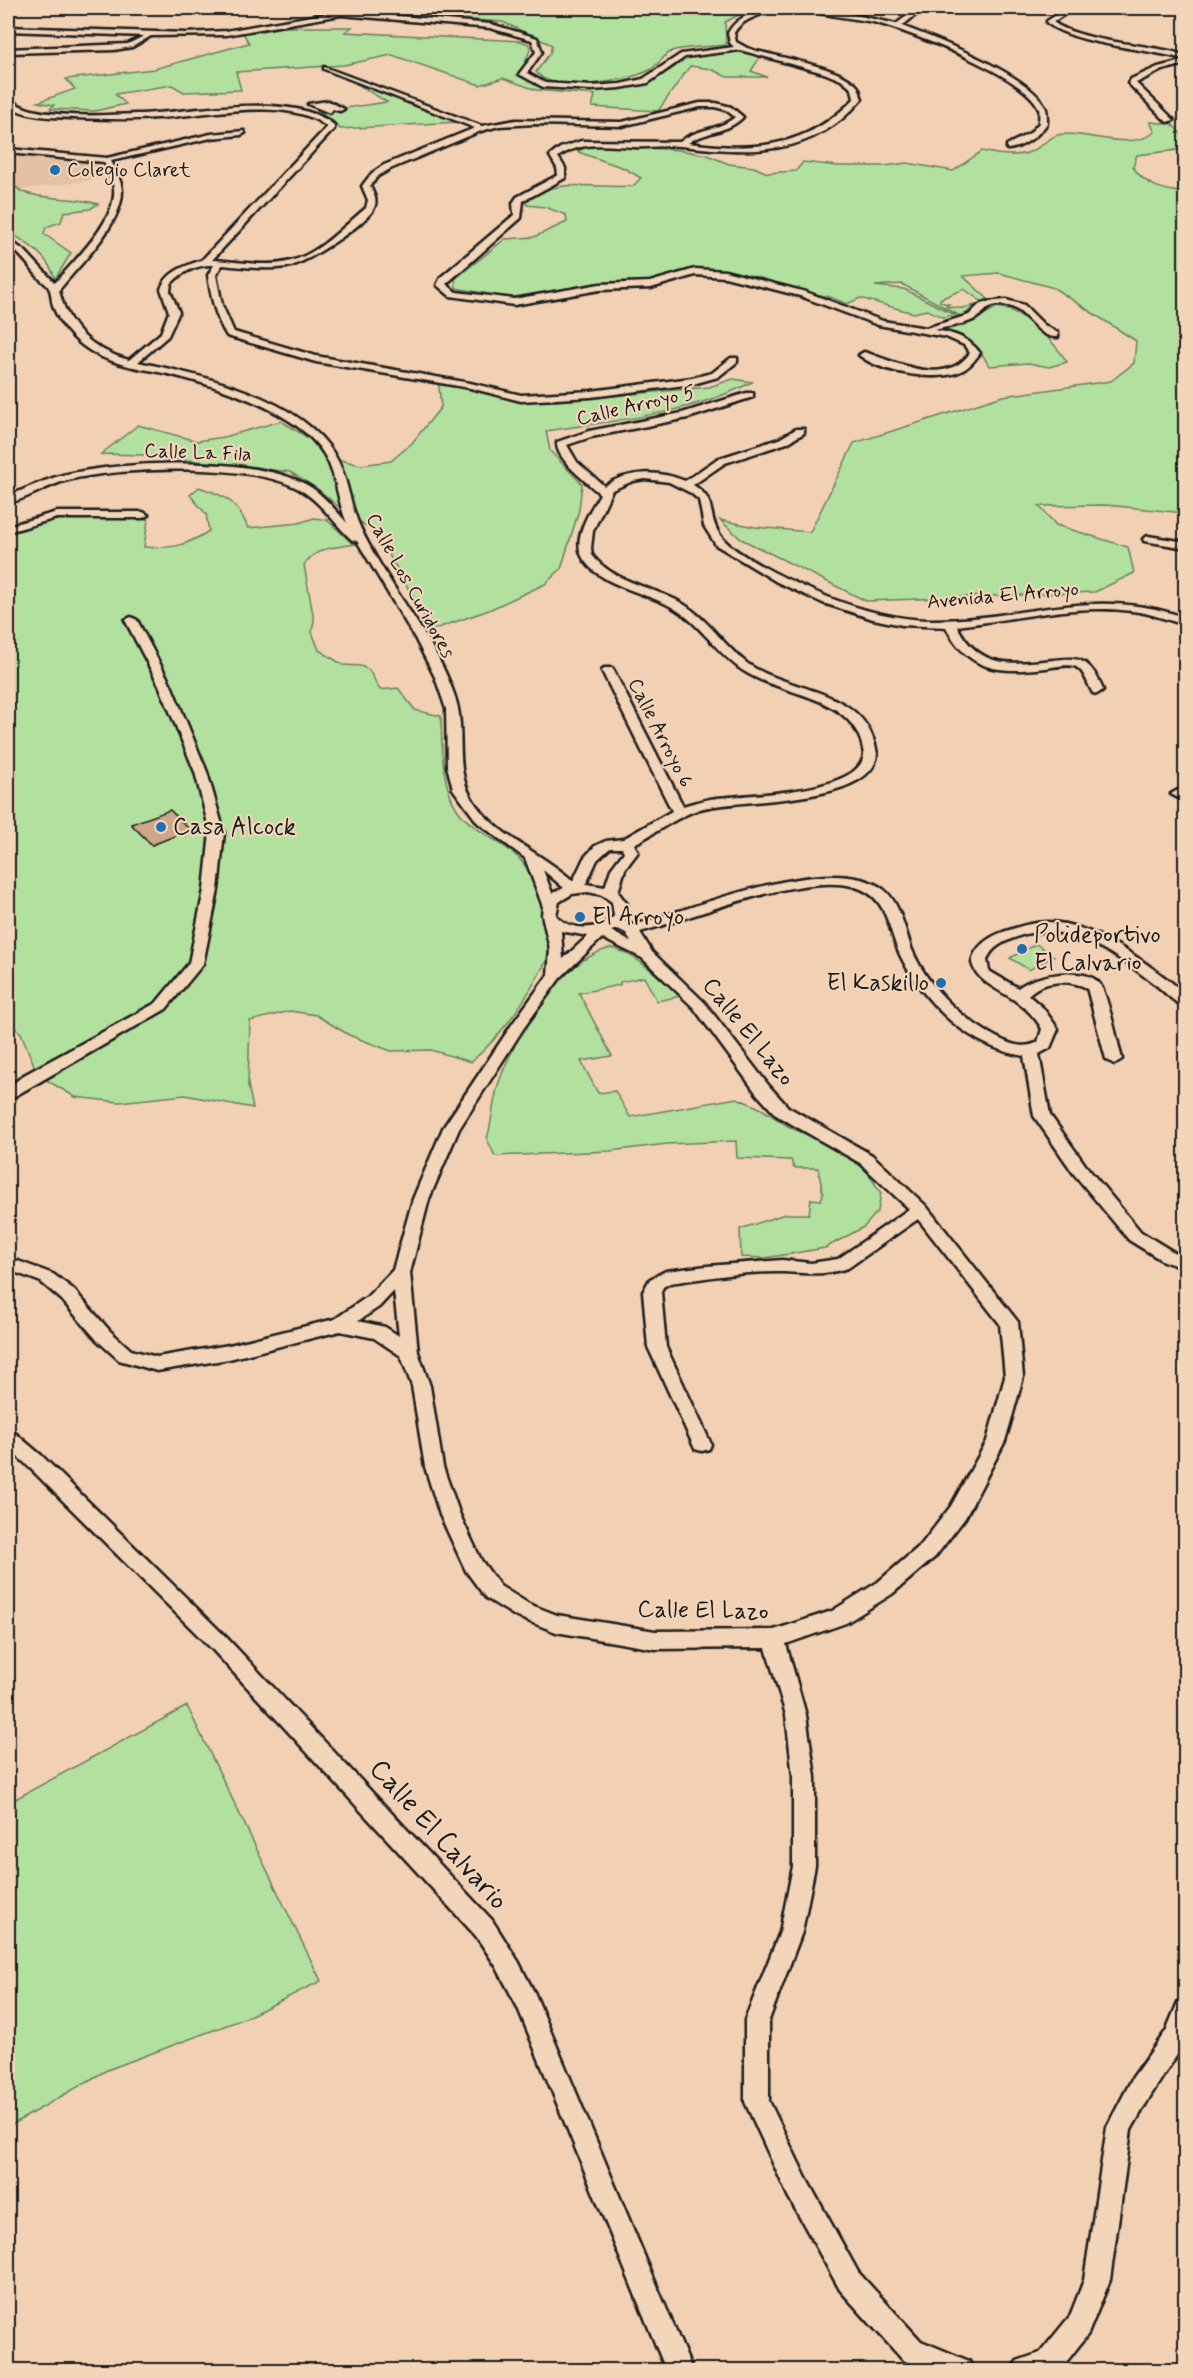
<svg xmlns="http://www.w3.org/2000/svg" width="1193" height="2378" viewBox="0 0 1193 2378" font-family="Mynerve,sans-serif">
	<rect width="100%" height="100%" fill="#f2d0b3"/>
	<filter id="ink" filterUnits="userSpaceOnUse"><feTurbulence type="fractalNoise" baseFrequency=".0167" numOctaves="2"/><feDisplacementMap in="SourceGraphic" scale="12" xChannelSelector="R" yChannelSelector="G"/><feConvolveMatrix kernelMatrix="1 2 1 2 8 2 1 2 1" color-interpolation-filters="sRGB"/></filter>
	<g filter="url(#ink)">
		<!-- built -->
		<path fill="#e4c0a4" d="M8 155 86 159 100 162 107 178 19 190 14 184 8 183Z"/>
		<!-- green -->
		<path fill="#b2e09f" stroke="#677e5e" stroke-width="1.5" d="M449 8H752L725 22 726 45C710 47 691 46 675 50 665 52 659 65 650 70 627 82 553 94 536 72L550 53 552 45 503 22 450 18 447 14Z
			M270 27H352L345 32 520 41 529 44 530 50 520 75 544 87 595 89 651 82 675 67 687 54 741 48 760 57 751 71 767 77H727L711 69 690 66 658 111 592 107 595 95 536 90 503 78 480 85 392 55 344 65 236 72 241 90 184 92 172 85 115 94 126 104 95 111 50 109 54 105 38 102 75 89 66 79 154 69 249 43 242 31Z
			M355 83 457 122 340 129 332 120 318 112 387 102Z
			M1150 122 1172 124 1185 138V149L1137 155 1133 167C1146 187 1164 190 1185 193V513L1106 505 1039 506 1056 525 1128 547 1134 573 1095 592 866 601 741 539 720 520 755 527 810 532 854 443 1003 396 1111 381 1134 363 1136 341 1054 288 999 273 963 276 989 300 981 301 964 289 940 299V302L949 304 946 306C958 309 964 309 975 305L962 317 902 284 875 286 904 289 955 315 943 317 927 310 913 313 860 298 847 304 830 297 764 283 689 271 648 281 597 283 526 297H504L456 288 455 279 505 239 534 237 567 222 566 215 545 207 527 205 525 200C556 177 598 189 633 186L641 178 624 168 578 152 587 146 605 145 679 150 707 155 729 164 754 167 767 173 796 171 803 162 838 166H885L907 163 953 171 982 151C998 155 1020 159 1036 149 1045 143 1053 134 1064 134 1092 133 1131 151 1155 132Z
			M8 183C15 184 16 189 23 192 47 201 74 196 98 204L90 209 64 212 61 222 46 227 44 234 71 253 55 279C49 256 27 243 8 231Z
			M997 307C1024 311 1053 340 1067 362L1049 367 1028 363 989 366C975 339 965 338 937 330L970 323Z
			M438 378 516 400 556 401 709 387 733 379 752 382C688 415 616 420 546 431L550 451 582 484 579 510 561 569 545 584 489 610 432 630 376 532 347 514 318 489 290 472 145 455 101 454 138 425 197 441 224 437 281 421 315 442 328 457 361 465 391 461 412 443 441 407Z
			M199 487C226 496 237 501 248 528L299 523 314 518 327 520 351 542 356 544C337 547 315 547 304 565L314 620 312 632 319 650 343 665 361 666 369 670 380 690 398 688 415 710 441 716C442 744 441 785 457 809 473 833 507 842 524 864 542 887 552 927 548 955 547 962 541 970 538 976 520 1009 500 1037 471 1062L431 1050 391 1051 349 1035 316 1015 290 1011 250 1021 248 1085 253 1108 185 1095 119 1102 75 1097 38 1075 21 1033 8 1023V532L53 519 136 514 148 520 144 547C171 549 186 546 209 531L206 514 190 495Z
			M1036 944 1054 956 1029 970 1010 958Z
			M611 948C638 954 660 979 681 996L657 1001 644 977 620 982V985L579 993 612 1056 581 1061 598 1093 615 1091 630 1117 737 1098 760 1108 791 1128 845 1150 867 1172 881 1193 878 1211 864 1227 825 1248 765 1258 741 1257 740 1229 785 1214H809L811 1199 821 1200 823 1194 818 1168H794L791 1160 737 1158 736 1141 667 1144 610 1151 495 1156 487 1139C492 1122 493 1102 498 1085 515 1036 557 961 611 948Z
			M187 1706 321 1981 243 2019 107 2070 8 2127V1803Z"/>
		<!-- building -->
		<path fill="#cfa68a" stroke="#1c1c1c" stroke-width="1.5" d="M170 810 190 830 152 845 131 824Z"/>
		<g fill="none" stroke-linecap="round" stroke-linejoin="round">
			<!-- street casing -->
			<g stroke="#1c1c1c" stroke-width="5">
				<path id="street" d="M766 8H774C760 17 743 17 734 33L736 42 747 48C773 57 841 66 857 86 860 89 860 95 862 99 811 159 750 153 680 146 664 145 649 148 634 147 607 146 582 140 558 157L565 168V178L523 201 521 218 446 284 456 292 514 299 600 284 650 282 695 269 725 271 806 292 883 321 926 328 969 315 979 305 986 302 1006 300 1024 305 1044 325 1058 333V337C1037 339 1028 310 1008 306 986 302 989 311 975 319 964 325 946 327 934 330 953 333 968 337 980 353 974 361 969 368 959 372 934 382 879 372 859 355L864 352C896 362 945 388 970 353L964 345 946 337 878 325 800 296 725 277 695 275 651 288 600 290 514 305 450 296 437 285 441 277 514 215 513 203 517 197 558 175 557 168 550 156 560 148 581 141 680 142C696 128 719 131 735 117L726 110 715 107H700L622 126 534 124 499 126 481 131 390 169 378 176 370 186C373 193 378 200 374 208 368 223 305 264 287 267 266 270 243 267 222 265L216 275 222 305 234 332 316 356 470 383 521 395 591 391 692 378 712 373 731 358H737V362L718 377 693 384 591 397 521 401 470 388 316 362 227 336C215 317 211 296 208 275L214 265C198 264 181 272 171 284L170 291 179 312 168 336 138 362C200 375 300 397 334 454 346 473 348 494 355 514 360 530 369 545 377 559 403 605 438 646 455 697 467 732 452 769 474 802 498 837 542 853 573 881L584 858 595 846 606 841 623 839 672 811 602 671 604 668H612L614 671 683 806C692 803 701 801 710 799 741 794 861 795 864 754 856 691 778 698 738 667 714 649 698 621 670 606 645 592 593 584 581 554 574 535 591 509 600 494 587 482 555 459 557 442L589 431 682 413 747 393H753V397L688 418 591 437 567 445 577 462 604 486C629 470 658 470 685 481L717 459 779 439 796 429H804V433L787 443 725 463 693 485C718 500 706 514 720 535 735 557 803 587 830 598 861 610 895 619 928 620 1019 622 1093 584 1186 618V625C1167 620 1151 613 1132 611 1075 603 1014 620 957 626 980 670 1010 664 1054 660 1064 659 1076 657 1085 663 1094 669 1099 680 1103 690L1097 694 1093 693C1087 684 1085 670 1074 666 1066 664 1054 667 1046 668 999 673 969 672 946 627L902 625 873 619 823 603 777 582 716 545 704 526 699 500 691 493 669 482 645 479 633 481 612 490 593 531 591 548 592 555C612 581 648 586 676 600 706 615 722 645 748 664 792 694 867 687 877 754 873 806 736 798 700 809 676 817 656 833 634 844L638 852 625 869 618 892 627 904 628 917 625 921 633 925C692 910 830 850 883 889 900 902 905 931 912 950 928 987 960 1018 996 1037 1009 1044 1024 1050 1038 1042L1042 1029C1036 1018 1027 1009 1017 1002 1002 990 977 983 972 963 974 947 989 937 1003 932 1018 927 1032 922 1048 922 1095 923 1150 965 1186 994V1007C1175 1004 1165 992 1156 985 1118 956 1069 919 1019 936 1006 941 992 946 987 960L989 971 1018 988C1033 975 1089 964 1101 986 1109 1001 1117 1041 1122 1059L1114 1064 1106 1059 1087 988C1069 979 1043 980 1028 995L1043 1008 1058 1029 1050 1048 1039 1054 1050 1115 1086 1166 1141 1232 1175 1253 1186 1256V1269L1163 1261 1129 1240 1074 1174 1034 1116 1024 1056C970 1047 925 1005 901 957 887 928 889 895 852 886 799 873 694 918 640 932L652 952 704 1002 769 1086 788 1107 872 1155 926 1206 1018 1322 1023 1377 1016 1403 1005 1441 965 1518 935 1557 892 1594 846 1623 786 1644 806 1715 815 1777V1866L802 1932 769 2020V2101L806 2178 858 2272 921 2341 969 2361 973 2370H928L903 2360 840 2290 788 2196 745 2102V2020L780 1932 793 1866V1777L786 1715 766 1648 655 1649 556 1632 515 1616 486 1598 466 1571 440 1515 425 1467 412 1386 401 1356 374 1338 340 1331 229 1359 157 1371 119 1360 98 1341 61 1299 41 1282 17 1273H8V1261H18L53 1274 73 1289 110 1331 131 1350 157 1357 229 1345 335 1319 367 1297 393 1270 413 1199 443 1128 513 1023 548 975 550 949 542 915 543 907 525 858 478 823 453 789 447 766 446 709 435 677 415 638 357 541 352 540C335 524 320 501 299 489 251 462 121 467 68 480 47 485 28 499 8 503V496C26 489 44 480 63 475 121 461 254 455 307 485 323 494 335 510 347 523 337 500 337 475 324 454 297 410 215 385 168 374 140 368 110 365 86 348 72 338 58 322 53 305 51 300 52 293 49 288 47 284 42 281 39 278 29 266 21 254 8 245V239L26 252 55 283C74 261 117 220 114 189 113 179 108 170 104 162L8 153V149L107 158 211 134 244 131 245 133 241 135 211 138 111 161C116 171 122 182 122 192 121 226 79 265 59 290 67 328 93 350 129 360L161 333 169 312 161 289C167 271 186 266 202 260L327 127C290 95 202 116 157 118 129 120 101 119 74 118 52 117 27 118 8 105V100C16 103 23 108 32 110 66 118 104 115 137 114 190 113 292 90 334 125V129L212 260C236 261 267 268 291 261 320 253 343 227 366 208L368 200 362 186 372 173 384 165 475 128 324 69V67L482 126 516 120 622 122 700 103H716L731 107 743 117C728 133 705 131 688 143 754 152 806 148 854 99L852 89 841 80 824 73 740 50 685 57 648 83 620 88 591 90 543 87 519 74 536 52 532 40 490 28 341 15 226 35 151 36 132 47 114 50 8 53V49L128 44 144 36 8 31V27L186 33 226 31 341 11 491 24 537 38 542 52 527 73 545 83 591 86 620 84 643 79 681 54 734 47 730 43 728 33C737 17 750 14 766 8ZM610 848H622L624 852 611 869 605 887 586 884 597 860ZM543 870 564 888 552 893ZM588 892 602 895 612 902 614 916C600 931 569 932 556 915L559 902 572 894ZM618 929 626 933 631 942 611 931ZM561 931 588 936 563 959ZM602 938 642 958 694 1008 757 1094 776 1115 860 1163 909 1209 838 1259 811 1263 782 1260 707 1266 666 1271 650 1279 643 1292 648 1347 695 1449 702 1451 709 1449 711 1444 666 1347 661 1292 663 1287 670 1283C707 1278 746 1271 783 1272 808 1273 822 1276 848 1268L918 1219 1000 1324 1005 1377 987 1441 951 1506 921 1545 878 1582 832 1611 774 1630 655 1631 557 1615 529 1604 500 1586 481 1560 460 1515 443 1467 430 1386 418 1352 410 1273 429 1199 459 1129 523 1029 560 978ZM394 1291 399 1336 385 1327 358 1321 379 1307Z
					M805 8 842 12 896 24 918 8H924L902 26C934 38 1034 76 1046 109 1047 113 1047 119 1047 123 1040 135 1021 149 1007 149V145L1030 133 1039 123C1039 119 1040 113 1039 109 1027 76 910 32 877 23 858 18 820 16 805 8Z
					M1067 8H1074L1053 22C1079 41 1141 44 1174 52L1186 56V60C1147 48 1076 45 1047 23V21Z
					M1186 60V64L1162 70 1136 83 1174 120 1167 122 1128 83 1131 79 1158 67Z
					M328 101 344 109 340 111 322 106 333 109 330 113 308 104Z
					M57 512H143L148 515 143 518H57L8 532V526Z
					M1148 536 1186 542V548L1144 541 1143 539Z
					M131 617 137 620 171 685 207 772 224 832 218 890 203 964 166 1009 8 1100V1088L24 1075 156 1003 189 963 204 890 210 832 195 772 159 685 125 620Z
					M1178 790 1186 793V802L1171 794Z
					M8 1431 15 1433 41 1455 226 1637 492 1920 518 1961 535 1994 692 2370H666L518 2008 496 1966 476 1936 212 1649 27 1465 8 1448Z
					M1186 1999V2040L1182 2047 1151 2095 1131 2130 1110 2280 1088 2334 1060 2370H1013L1017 2361 1040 2353 1070 2316 1084 2280 1107 2127 1133 2077 1166 2031 1178 2002Z"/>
			</g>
			<!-- street -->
			<use href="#street" fill="#f3d5b9" fill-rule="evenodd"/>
		</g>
	</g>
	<!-- markers -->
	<g fill="#1f6fb2" stroke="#f3d5b9" stroke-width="2">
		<circle cx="55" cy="170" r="6"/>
		<circle cx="161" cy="827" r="6"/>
		<circle cx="580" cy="917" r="6"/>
		<circle cx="1022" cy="949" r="6"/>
		<circle cx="941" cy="983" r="6"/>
	</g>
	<g text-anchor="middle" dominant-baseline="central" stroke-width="4.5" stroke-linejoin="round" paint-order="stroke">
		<!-- far-poi labels -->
		<g font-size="20" fill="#1c1c1c" stroke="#f3d5b9" text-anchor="start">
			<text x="67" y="170">Colegio Claret</text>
		</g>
		<!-- far-street labels -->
		<g font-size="20" fill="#1c1c1c" stroke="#f3d5b9">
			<text transform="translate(636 406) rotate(-13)">Calle Arroyo 5</text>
			<text transform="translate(198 453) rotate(2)">Calle La Fila</text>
			<text transform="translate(410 586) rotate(61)">Calle Los Curidores</text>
			<text transform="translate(1003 596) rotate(-5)">Avenida El Arroyo</text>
			<text transform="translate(660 733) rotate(63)">Calle Arroyo 6</text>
		</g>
		<!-- poi labels -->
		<g font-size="24" fill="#1c1c1c" stroke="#f3d5b9" text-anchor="start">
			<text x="173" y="827">Casa Alcock</text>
			<text x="592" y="917">El Arroyo</text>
			<text x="1034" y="935">Polideportivo<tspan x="1034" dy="28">El Calvario</tspan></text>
			<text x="929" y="983" text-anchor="end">El Kaskillo</text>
		</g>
		<!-- street labels -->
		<g font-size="24" fill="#1c1c1c" stroke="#f3d5b9">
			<text transform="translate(748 1032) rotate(51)">Calle El Lazo</text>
			<text transform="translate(703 1611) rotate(1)">Calle El Lazo</text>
		</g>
		<!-- near-street labels -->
		<g font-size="28" fill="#1c1c1c" stroke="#f3d5b9">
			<text transform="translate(438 1835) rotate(48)">Calle El Calvario</text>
		</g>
	</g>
	<!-- margin -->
	<rect width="1193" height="2378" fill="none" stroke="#f3d5b9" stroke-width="30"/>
	<rect x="15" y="15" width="1163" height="2348" fill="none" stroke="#1c1c1c" stroke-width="2" filter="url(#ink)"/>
</svg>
